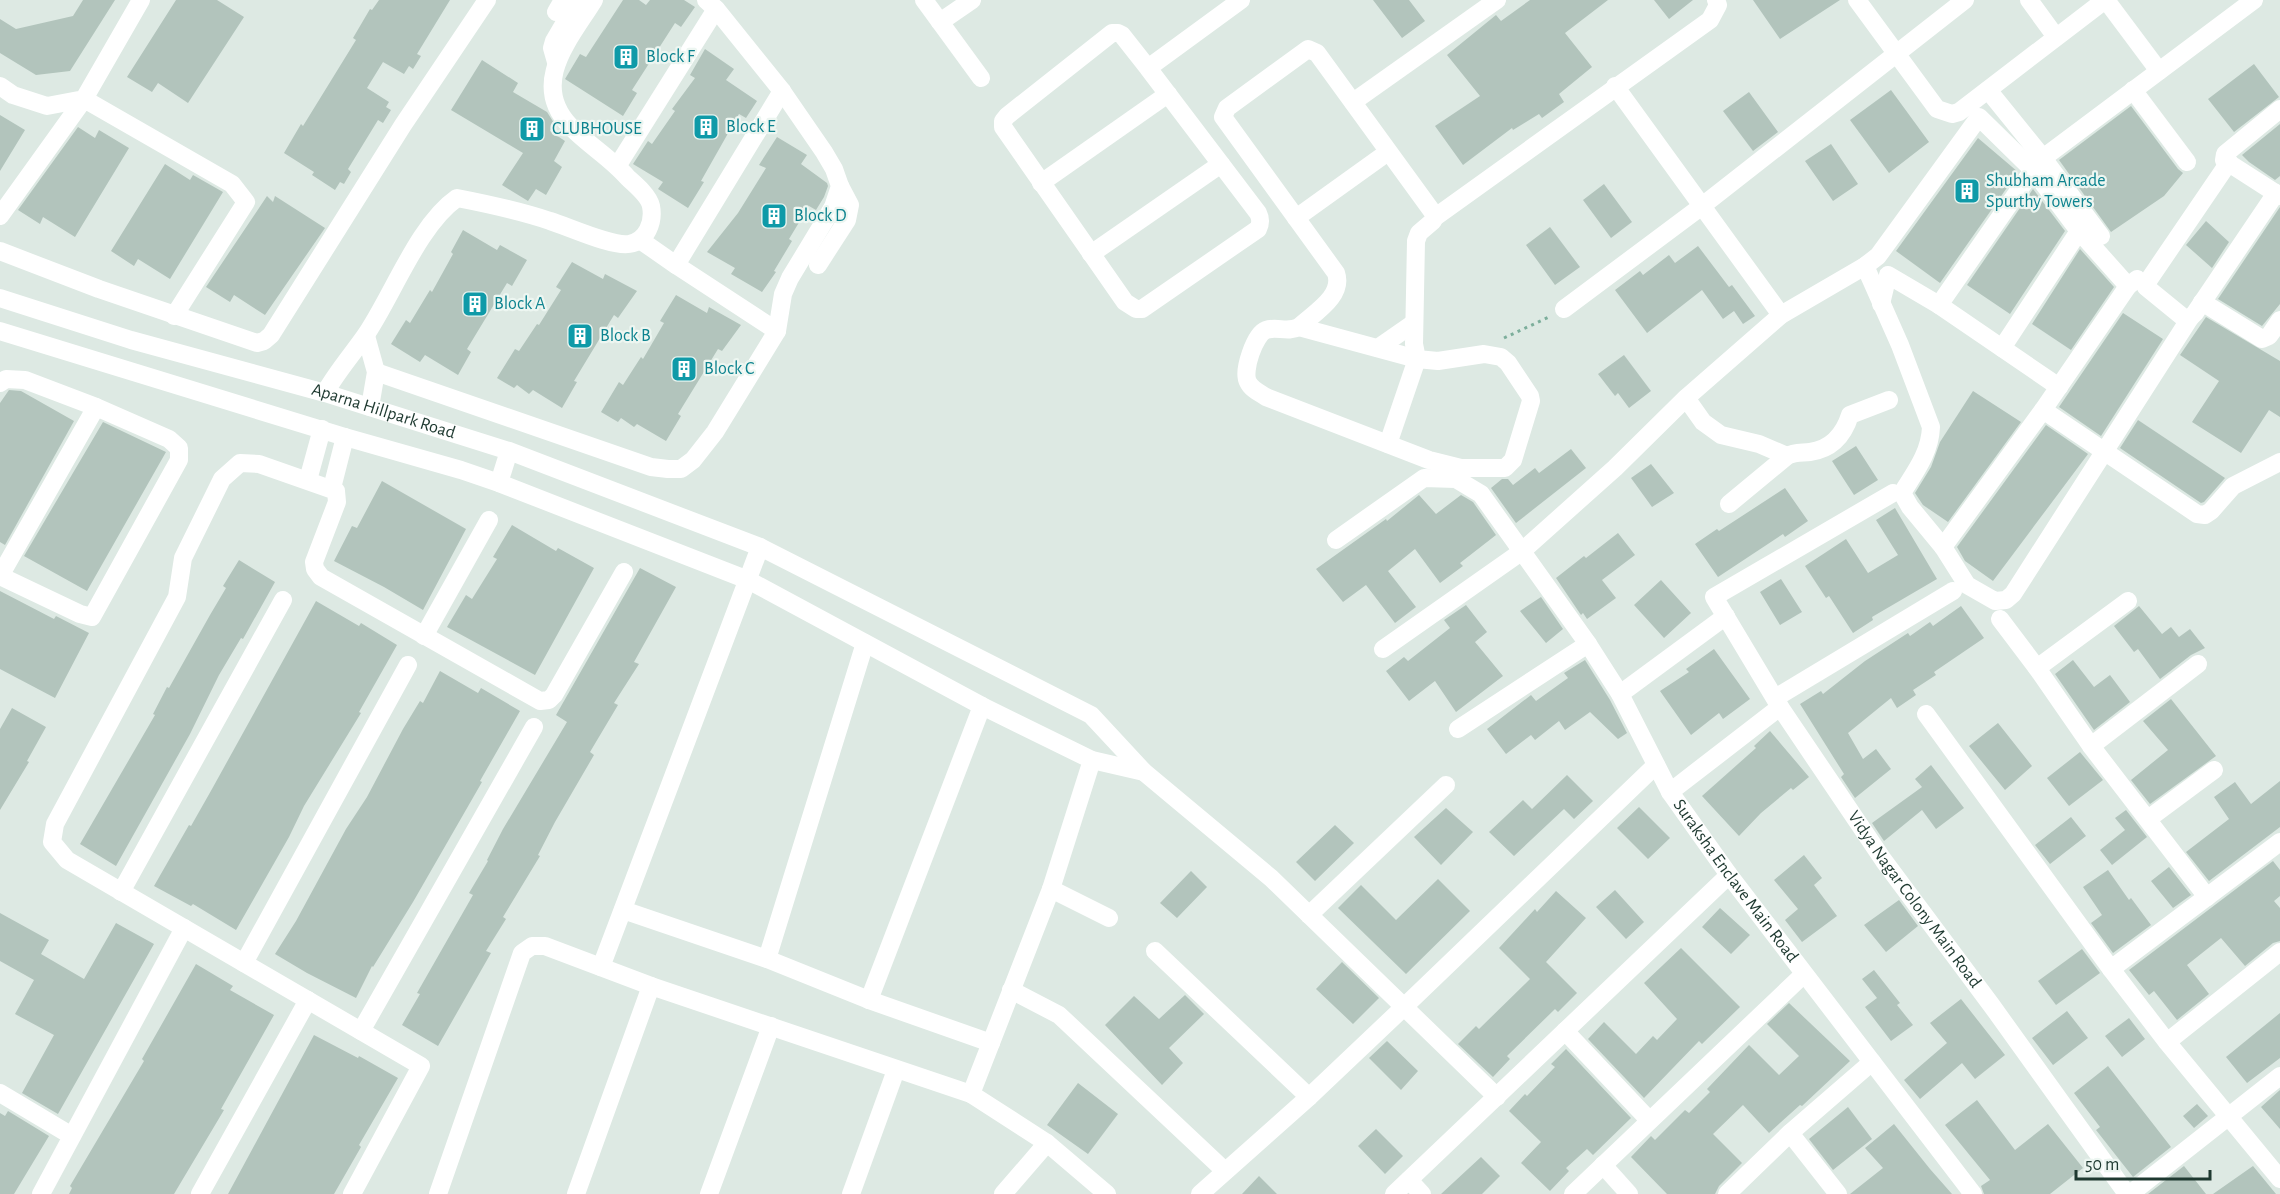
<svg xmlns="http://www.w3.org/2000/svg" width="2280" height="1194" viewBox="0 0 2280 1194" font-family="'Alegreya Sans',sans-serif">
	<rect width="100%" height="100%" fill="#dde9e3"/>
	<!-- building -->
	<path fill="#b2c4bc" d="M83 0H115L70 71 36 75 0 53V19L16 29 73 16Z
		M176 0H217L244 17 188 103 158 83 152 92 127 77Z
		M379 0H450L417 54 421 56 413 69 409 66 404 74 383 62 367 88 389 102 386 107 391 110 383 123 378 120 348 169 351 172 344 184 340 182 335 190 312 175 314 172 284 153 301 124 303 126 356 40 353 38 370 9 372 10Z
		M623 0H639L646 5 650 0H684L695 7 681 27 675 23 632 90 637 93 623 116 565 79 580 54 586 57Z
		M1373 0H1409L1425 21 1402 38Z
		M1530 0H1608L1565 33 1592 67 1559 94 1564 102 1542 118 1539 114 1513 130 1512 128 1463 165 1435 126 1480 96 1447 55 1496 15 1501 21Z
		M1654 0H1693L1669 19Z
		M1753 0H1840L1780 39Z
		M705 49 734 69 726 80 757 101 746 118 739 114 701 181 704 182 688 208 658 189 663 182 633 164 648 141 652 144 675 111 672 109 695 78 690 75Z
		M482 60 518 83 513 92 547 112 554 123 550 131 565 141 554 161 562 167 546 195 536 189 528 201 502 185 523 153 451 110Z
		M2254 64 2279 97 2234 132 2208 99Z
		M1891 90 1929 142 1889 173 1850 120Z
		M1749 92 1778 132 1753 151 1723 111Z
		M2131 106 2178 169 2183 173 2164 196 2111 232 2059 160Z
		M0 115 25 130 0 171Z
		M2280 124V176L2275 180 2249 162 2242 155Z
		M78 127 95 138 99 130 129 148 75 237 43 217 40 224 18 210Z
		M777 137 807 155 801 164 827 183 828 186 824 197 816 210 809 206 789 239 792 241 774 271 776 272 762 292 731 274 735 268 707 252 738 213 766 168 759 165Z
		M1978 138 2018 172 1940 283 1896 251Z
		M1831 144 1858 184 1833 201 1805 161Z
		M165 164 190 180 193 175 223 192 170 279 138 259 134 266 111 251Z
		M1604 184 1632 222 1611 238 1583 200Z
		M2033 189 2065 231 2010 314 1967 285Z
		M267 196 273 202 275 196 325 228 265 315 234 295 230 302 206 287Z
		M2280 207V304L2262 326 2218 299Z
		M2206 221 2229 242 2212 268 2186 245Z
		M1550 227 1580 267 1555 285 1526 245Z
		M463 230 497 250 500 245 527 260 512 286 507 283 467 349 471 352 458 375 425 355 420 362 391 344 406 320 410 323 430 290 432 292 453 254 451 252Z
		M1698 246 1729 287 1732 285 1755 316 1743 324 1734 311 1723 319 1702 290 1647 333 1615 290 1640 271 1643 275 1669 255 1675 263Z
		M2080 249 2114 287 2071 350 2032 324Z
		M572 262 603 279 605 274 637 291 618 318 614 315 574 381 577 382 562 408 533 390 529 394 517 385 514 388 497 378 515 349 519 351 537 324 539 325 561 290 556 287Z
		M676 295 707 313 709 307 741 325 722 351 718 349 678 414 681 416 666 441 637 424 634 427 621 418 618 422 601 412 619 382 623 385 641 357 643 359 664 323 660 321Z
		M2123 313 2163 339 2101 436 2059 407Z
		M2206 317 2280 361V417L2269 410 2241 453 2192 422 2219 381 2180 355Z
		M1624 355 1651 391 1629 408 1618 393 1615 396 1598 374Z
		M9 390 21 391 74 421 5 545 0 542V403Z
		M1973 391 2021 422 1948 522 1923 505 1915 493 1931 467 1940 442Z
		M2138 420 2225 478 2204 502 2201 503 2120 448Z
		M103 422 166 452 87 591 24 556Z
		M2046 425 2088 454 1993 581 1965 561 1957 547Z
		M1856 446 1878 480 1854 495 1832 461Z
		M1571 449 1586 468 1516 523 1491 488 1502 479H1508L1513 485 1535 468 1539 473Z
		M1651 464 1674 493 1652 507 1631 478Z
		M382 481 466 529 423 610 384 587 334 561 352 526 357 528Z
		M1785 488 1808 521 1785 537 1783 534 1718 577 1695 544 1717 529 1719 531Z
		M1419 495 1436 514 1461 495 1473 502 1496 535 1460 563 1463 566 1440 583 1415 549 1388 571 1416 607 1395 623 1366 585 1343 602 1316 569 1386 519 1387 521Z
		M1895 508 1937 579 1872 617 1873 620 1853 633 1829 596 1826 598 1805 566 1846 539 1868 573 1898 555 1876 520Z
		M512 525 556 551 558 548 594 568 535 675 447 627 466 595 472 599 497 559 493 557Z
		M1618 533 1635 555 1602 580 1616 598 1587 619 1583 613 1581 615 1556 578 1584 556 1586 558Z
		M239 560 275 582 243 639 241 638 219 675 190 734 116 866 80 844 155 715 153 714 167 687 169 688 210 615 226 588 223 586Z
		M640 568 676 587 634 662 639 664 614 703 618 705 590 752 594 755 555 822 538 855 540 856 503 917 506 919 486 951 491 953 438 1046 402 1025 420 994 417 993 473 895 469 893 488 861 487 860 503 829 567 722 556 715Z
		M1781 579 1802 612 1780 625 1760 592Z
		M1661 580 1691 613 1664 638 1634 605Z
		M0 591 54 619 56 616 89 633 55 698 0 669Z
		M1541 597 1563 629 1546 643 1520 611Z
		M316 601 359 626 361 623 397 645 359 712 361 713 304 806 289 837 236 930 193 904 191 906 154 886 189 825 191 826 212 789Z
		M1466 605 1487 632 1475 642 1503 676 1456 712 1435 681 1409 701 1386 671 1404 657 1408 661 1450 628 1444 620Z
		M1961 606 1984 638 1934 672 1936 675 1913 690 1916 695 1897 708 1891 698 1848 733 1863 759 1876 749 1891 769 1855 798 1841 777 1844 774 1800 704 1821 691 1823 694 1865 661 1908 633 1910 636 1930 622 1933 626Z
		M2139 606 2162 634 2171 627 2179 637 2190 629 2205 648 2191 655 2160 679 2138 649 2134 652 2114 626Z
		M1714 649 1750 699 1723 719 1719 713 1691 735 1660 691 1689 672 1686 669Z
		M1585 660 1610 700 1627 733 1618 739 1590 712 1565 730 1559 721 1535 740 1531 735 1506 754 1487 729 1531 695 1536 701 1568 678 1564 673Z
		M2073 660 2094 687 2110 675 2130 702 2094 730 2055 674Z
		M440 671 478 693 481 688 520 711 480 781 482 782 413 902 373 967 372 966 356 998 307 973 275 954 296 921 346 829 367 797 403 729 420 701 423 703Z
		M2171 699 2216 756 2150 804 2131 780 2168 750 2143 721Z
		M12 708 46 727 27 761 29 762 0 810V729Z
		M1998 723 2032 766 2005 790 1969 746Z
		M1770 731 1809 777 1793 790 1791 788 1761 813 1739 836 1702 796 1756 748 1754 746Z
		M2080 752 2103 780 2069 806 2047 778Z
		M1931 765 1964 808 1936 829 1922 810 1884 841 1872 823 1922 787 1915 779Z
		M1567 775 1593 801 1574 819 1564 809 1514 856 1489 832 1523 800 1532 809Z
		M2280 781V827L2209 881 2186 852 2229 819 2214 797 2235 782 2251 804Z
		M1639 807 1670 838 1648 859 1617 828Z
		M1446 808 1473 832 1441 865 1414 837Z
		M2126 810 2147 837 2112 865 2100 850 2125 830 2115 818Z
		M2071 817 2086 836 2050 864 2035 845Z
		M1335 825 1354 843 1315 881 1296 862Z
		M1804 855 1822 878 1814 885 1837 916 1802 942 1785 920 1798 909 1774 880Z
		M2273 861 2280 870V896L2274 901 2280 908V941L2273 943 2245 966 2221 938 2187 965 2209 994 2177 1020 2154 991 2149 995 2129 970Z
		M2169 867 2191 895 2173 908 2151 881Z
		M2108 870 2129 900 2131 898 2151 925 2113 953 2091 923 2102 915 2083 887Z
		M1191 871 1207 887 1177 918 1160 903Z
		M1438 879 1470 911 1406 974 1338 908 1361 885 1396 920Z
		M1615 890 1644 922 1626 939 1596 907Z
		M1556 891 1586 918 1546 962 1577 993 1558 1012 1555 1009 1507 1056 1510 1059 1493 1077 1458 1044 1476 1026 1479 1029 1530 979 1499 948 1535 909 1537 912Z
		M1899 900 1918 926 1886 952 1864 925Z
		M1720 908 1750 935 1731 954 1702 927Z
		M0 913 49 940 41 954 84 979 116 923 154 944 58 1114 22 1093 54 1035 15 1014 34 980 0 961Z
		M1681 948 1740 1007 1702 1044 1699 1041 1644 1098 1588 1039 1604 1022 1636 1054 1653 1036 1657 1040 1677 1019 1644 983Z
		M2082 949 2100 973 2056 1005 2038 981Z
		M1342 962 1379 998 1353 1024 1316 989Z
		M196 964 233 986 230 990 274 1015 221 1109 224 1110 174 1194H69L72 1188 70 1186 144 1061 142 1059Z
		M1874 970 1900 1003 1897 1005 1913 1025 1891 1041 1865 1007 1877 998 1862 979Z
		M1185 995 1204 1014 1169 1048 1183 1063 1162 1085 1105 1025 1134 996 1159 1019Z
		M1961 999 2005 1055 1975 1079 1962 1063 1920 1099 1904 1080 1947 1043 1930 1023Z
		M1789 1003 1850 1061 1802 1106 1800 1105 1769 1133 1743 1105 1713 1134 1742 1163 1719 1186 1715 1194H1667L1631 1157 1651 1136 1655 1140 1685 1110 1689 1113 1710 1092 1707 1089 1749 1045 1779 1075 1799 1056 1767 1024Z
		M2067 1011 2088 1038 2053 1065 2032 1038Z
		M2280 1013V1058L2247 1083 2226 1057Z
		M2129 1018 2145 1039 2122 1057 2105 1036Z
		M314 1035 358 1058 359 1056 398 1078 359 1145 361 1147 334 1194H228Z
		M1387 1041 1418 1071 1401 1090 1369 1058Z
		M1566 1049 1631 1118 1593 1155 1587 1149 1566 1168 1569 1171 1550 1191 1521 1163 1541 1142 1509 1111 1525 1094 1527 1096 1555 1067 1551 1064Z
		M2108 1066 2171 1147 2133 1177 2096 1130 2100 1127 2074 1093Z
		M1078 1083 1118 1114 1088 1154 1047 1125Z
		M2280 1090V1129L2261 1107Z
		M1977 1100 2015 1150 2048 1124 2083 1168 2050 1194H1984L1981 1186 1990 1180 1945 1125Z
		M2197 1104 2208 1116 2194 1128 2183 1116Z
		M1848 1107 1872 1139 1833 1170 1809 1139Z
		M8 1111 49 1136 14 1194H0V1113L5 1116Z
		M1894 1124 1930 1169 1952 1194H1850L1883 1168 1865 1148Z
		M1376 1129 1403 1156 1385 1174 1358 1146Z
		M1481 1157 1500 1176 1482 1194H1441Z
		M2184 1166 2206 1194H2148Z
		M2253 1166 2276 1194H2213Z
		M1259 1176 1277 1194H1242Z"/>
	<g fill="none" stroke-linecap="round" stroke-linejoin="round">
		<!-- path -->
		<path stroke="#7cae9b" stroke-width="3" stroke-dasharray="3 4.5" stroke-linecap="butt" d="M1504 338 1549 317"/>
		<!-- minor -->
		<g stroke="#fff" stroke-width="18">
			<path d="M924 0 981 78"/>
			<path d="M1857 0 1937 109 1952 114 1959 112 2105 0"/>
			<path d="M2029 0 2056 37"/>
			<path d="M2106 0 2159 71"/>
			<path d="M556 12 563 0"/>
			<path d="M940 22 972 0"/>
			<path d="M1308 49 1317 53 1434 214 1433 221 1419 233 1416 241 1414 344 1417 359 1438 361 1484 354 1501 357 1508 363 1530 396 1531 401 1513 460 1505 468H1461L1429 460 1266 397C1260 393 1251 389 1248 382 1242 371 1255 334 1266 330 1277 326 1287 333 1299 327 1314 313 1344 296 1336 273L1223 117 1227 108Z"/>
			<path d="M556 62 552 48 554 41 578 0"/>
			<path d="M1148 68 1122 35 1118 33H1112L1007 116 1003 121V127L1125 302 1136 309H1142L1258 229C1261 223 1261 219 1258 213L1148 68 1241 0"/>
			<path d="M0 86 13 95 47 106 84 99 141 0"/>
			<path d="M1615 86 1781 315"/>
			<path d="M1988 90 2043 158 2254 0"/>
			<path d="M2133 90 2187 162"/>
			<path d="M1353 102 1497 0"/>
			<path d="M2280 109 2225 154 2224 160 2280 196"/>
			<path d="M2043 158 2101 236"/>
			<path d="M2229 162 2146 284V287L2184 318H2190L2195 313 2276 193"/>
			<path d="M618 165 716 9"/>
			<path d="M1041 183 1168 94"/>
			<path d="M0 216 84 99 232 184 246 202 174 316"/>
			<path d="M1296 218 1388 152"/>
			<path d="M1434 218 1710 20 1718 5 1716 0"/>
			<path d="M640 240 676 265 782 91"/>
			<path d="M0 251 99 289 257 343 264 341 271 335 403 125 487 0"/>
			<path d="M1091 254 1221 164"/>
			<path d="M676 265 777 331"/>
			<path d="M818 265 847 220 850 205 840 186"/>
			<path d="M1865 266 1900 345 1931 427C1930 453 1915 472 1902 493L1910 507 1943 547 1967 585 1995 601 2006 600 2013 594 2190 318"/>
			<path id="s1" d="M0 298 131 340 325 393 509 451 760 547 1091 715 1144 772 1271 878 1497 1097"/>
			<path d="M2202 302 2262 339 2269 336 2280 320"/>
			<path d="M1881 304 1888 275 1939 305 2059 387"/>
			<path d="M1939 305 2033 170"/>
			<path d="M1564 309 1702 206 1965 0"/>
			<path d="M1299 327 1417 359 1388 444"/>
			<path d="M0 331 345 437 461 470 499 483 748 580 982 706 1092 760 1144 772"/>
			<path d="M366 336 376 372 370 407"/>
			<path d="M1378 348 1414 323"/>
			<path d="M2002 348 2079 231"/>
			<path d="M376 372 651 467 668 469H681L693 460 715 432 777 331 783 294 790 278 833 207 840 186 834 169 824 152 782 91 716 9 706 0"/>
			<path d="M0 383 6 379 25 380 96 407 169 439 179 448V460L92 617 80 614 0 576"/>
			<path d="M325 393C336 373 351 356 365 336 392 297 418 225 457 198 488 204 520 211 550 221 567 226 612 247 629 244 647 241 654 222 651 206 649 196 636 185 628 178 611 158 588 145 570 126 529 83 570 39 594 0"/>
			<path d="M1686 398 1703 422 1721 435 1759 444 1787 456"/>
			<path d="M2043 410 2197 514 2205 515 2211 511 2233 486 2280 462"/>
			<path d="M308 480 322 429"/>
			<path d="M499 483 509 451"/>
			<path d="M332 488 345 437"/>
			<path id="s2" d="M1893 493 1714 597 1780 707 1884 861 1992 1006 2127 1194"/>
			<path d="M1729 504 1787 456C1794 452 1802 453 1810 452 1832 449 1844 434 1850 415L1889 400"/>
			<path id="s3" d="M1336 540 1424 478 1456 479 1481 494 1588 644 1620 694 1670 792 1729 875 1973 1194"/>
			<path d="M1943 547 2043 410 2128 286 2137 279"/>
			<path d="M0 576 96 407"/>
			<path d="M2128 601 2037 668 2091 746 2207 897"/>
			<path d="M2000 619 2037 668"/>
			<path d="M424 636 489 520"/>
			<path d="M1383 649 1521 552 1615 468 1686 398 1781 315 1865 266 1878 256 1979 117 2033 170 2079 231 2128 286"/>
			<path d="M1620 694 1726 616"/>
			<path d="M1775 698 1953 591"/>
			<path d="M1926 714 2111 969 2167 1042 2280 1179"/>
			<path d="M1458 729 1588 644"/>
			<path d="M2091 746 2198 664"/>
			<path d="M1670 792 1780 707"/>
			<path d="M2148 819 2214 770"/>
			<path d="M1051 889 1092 760"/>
			<path d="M121 892 283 600"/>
			<path d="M623 910 767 959 869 1000 991 1043"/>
			<path d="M1309 915 1446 785"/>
			<path d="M1155 951 1309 1097"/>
			<path d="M767 959 865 643"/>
			<path d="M244 963 408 665"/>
			<path d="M601 967 760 547"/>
			<path d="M2111 969 2280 842"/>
			<path d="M1011 990 1059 1015 1225 1171"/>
			<path d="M869 1000 982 706"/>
			<path d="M361 1031 534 727"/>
			<path d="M1565 1031 1649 1120"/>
			<path d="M2167 1042 2280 952"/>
			<path d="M0 1093 72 1136"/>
			<path d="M971 1094 1051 889 1109 918"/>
			<path d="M1790 1133 1838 1194"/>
			<path d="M1603 1165 1629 1194"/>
			<path d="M1409 1180 1422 1194"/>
			<path d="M41 1194 184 928"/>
			<path d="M200 1194 308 1000"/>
			<path d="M352 1194 421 1066 67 860 52 842 55 824 177 597 183 558 222 479 240 463 259 464 336 491 337 502 314 562 315 569 321 577 540 701 549 700 554 695 624 572"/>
			<path d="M438 1194 522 953 532 946H545L651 986"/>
			<path d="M576 1194 651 986 971 1094 1047 1143 1107 1194"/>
			<path d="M709 1194 771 1026"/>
			<path d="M851 1194 896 1070"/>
			<path d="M1003 1194 1047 1143"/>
			<path d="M1200 1194 1309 1097 1405 1006 1656 765"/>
			<path d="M1394 1194 1729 875"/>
			<path d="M1573 1194 1804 974"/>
			<path d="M1727 1194 1790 1133 1872 1062"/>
			<path d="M2130 1194 2280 1076"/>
		</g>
	</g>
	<!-- icons -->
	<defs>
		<g id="building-square" transform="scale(1.35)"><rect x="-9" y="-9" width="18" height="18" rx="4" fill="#0f9aa8" stroke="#edf6f1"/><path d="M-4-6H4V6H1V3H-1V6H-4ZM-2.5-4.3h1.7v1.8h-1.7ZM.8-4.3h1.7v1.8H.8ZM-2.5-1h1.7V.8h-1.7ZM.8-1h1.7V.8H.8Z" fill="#fff"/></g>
	</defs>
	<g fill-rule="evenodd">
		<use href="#building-square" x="626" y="57"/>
		<use href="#building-square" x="706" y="127"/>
		<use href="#building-square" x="532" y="129"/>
		<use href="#building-square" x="1967" y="191"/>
		<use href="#building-square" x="774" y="216"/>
		<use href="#building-square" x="475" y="304"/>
		<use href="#building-square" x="580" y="336"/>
		<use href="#building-square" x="684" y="369"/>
	</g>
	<g text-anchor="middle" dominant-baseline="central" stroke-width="4.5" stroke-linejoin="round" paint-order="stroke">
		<!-- culture labels -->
		<g font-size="18" fill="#0d838f" stroke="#edf6f1" text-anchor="start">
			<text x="646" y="57">Block F</text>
			<text x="726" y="127">Block E</text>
			<text x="552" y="129">CLUBHOUSE</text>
			<text x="1986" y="181">Shubham Arcade<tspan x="1986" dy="21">Spurthy Towers</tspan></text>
			<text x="794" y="216">Block D</text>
			<text x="494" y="304">Block A</text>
			<text x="600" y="336">Block B</text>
			<text x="704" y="369">Block C</text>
		</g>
		<!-- street labels -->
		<g font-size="18" fill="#1e3930" stroke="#edf6f1">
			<text stroke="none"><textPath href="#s1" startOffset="400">Aparna Hillpark Road</textPath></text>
			<text stroke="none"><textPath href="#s3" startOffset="633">Suraksha Enclave Main Road</textPath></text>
			<text stroke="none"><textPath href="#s2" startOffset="570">Vidya Nagar Colony Main Road</textPath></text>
		</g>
	</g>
	<!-- scale -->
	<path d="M2076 1170v9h134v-9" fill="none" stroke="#1e3930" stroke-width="3"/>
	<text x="2085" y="1170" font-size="18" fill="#1e3930" stroke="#edf6f1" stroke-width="4.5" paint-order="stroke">50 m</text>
</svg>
